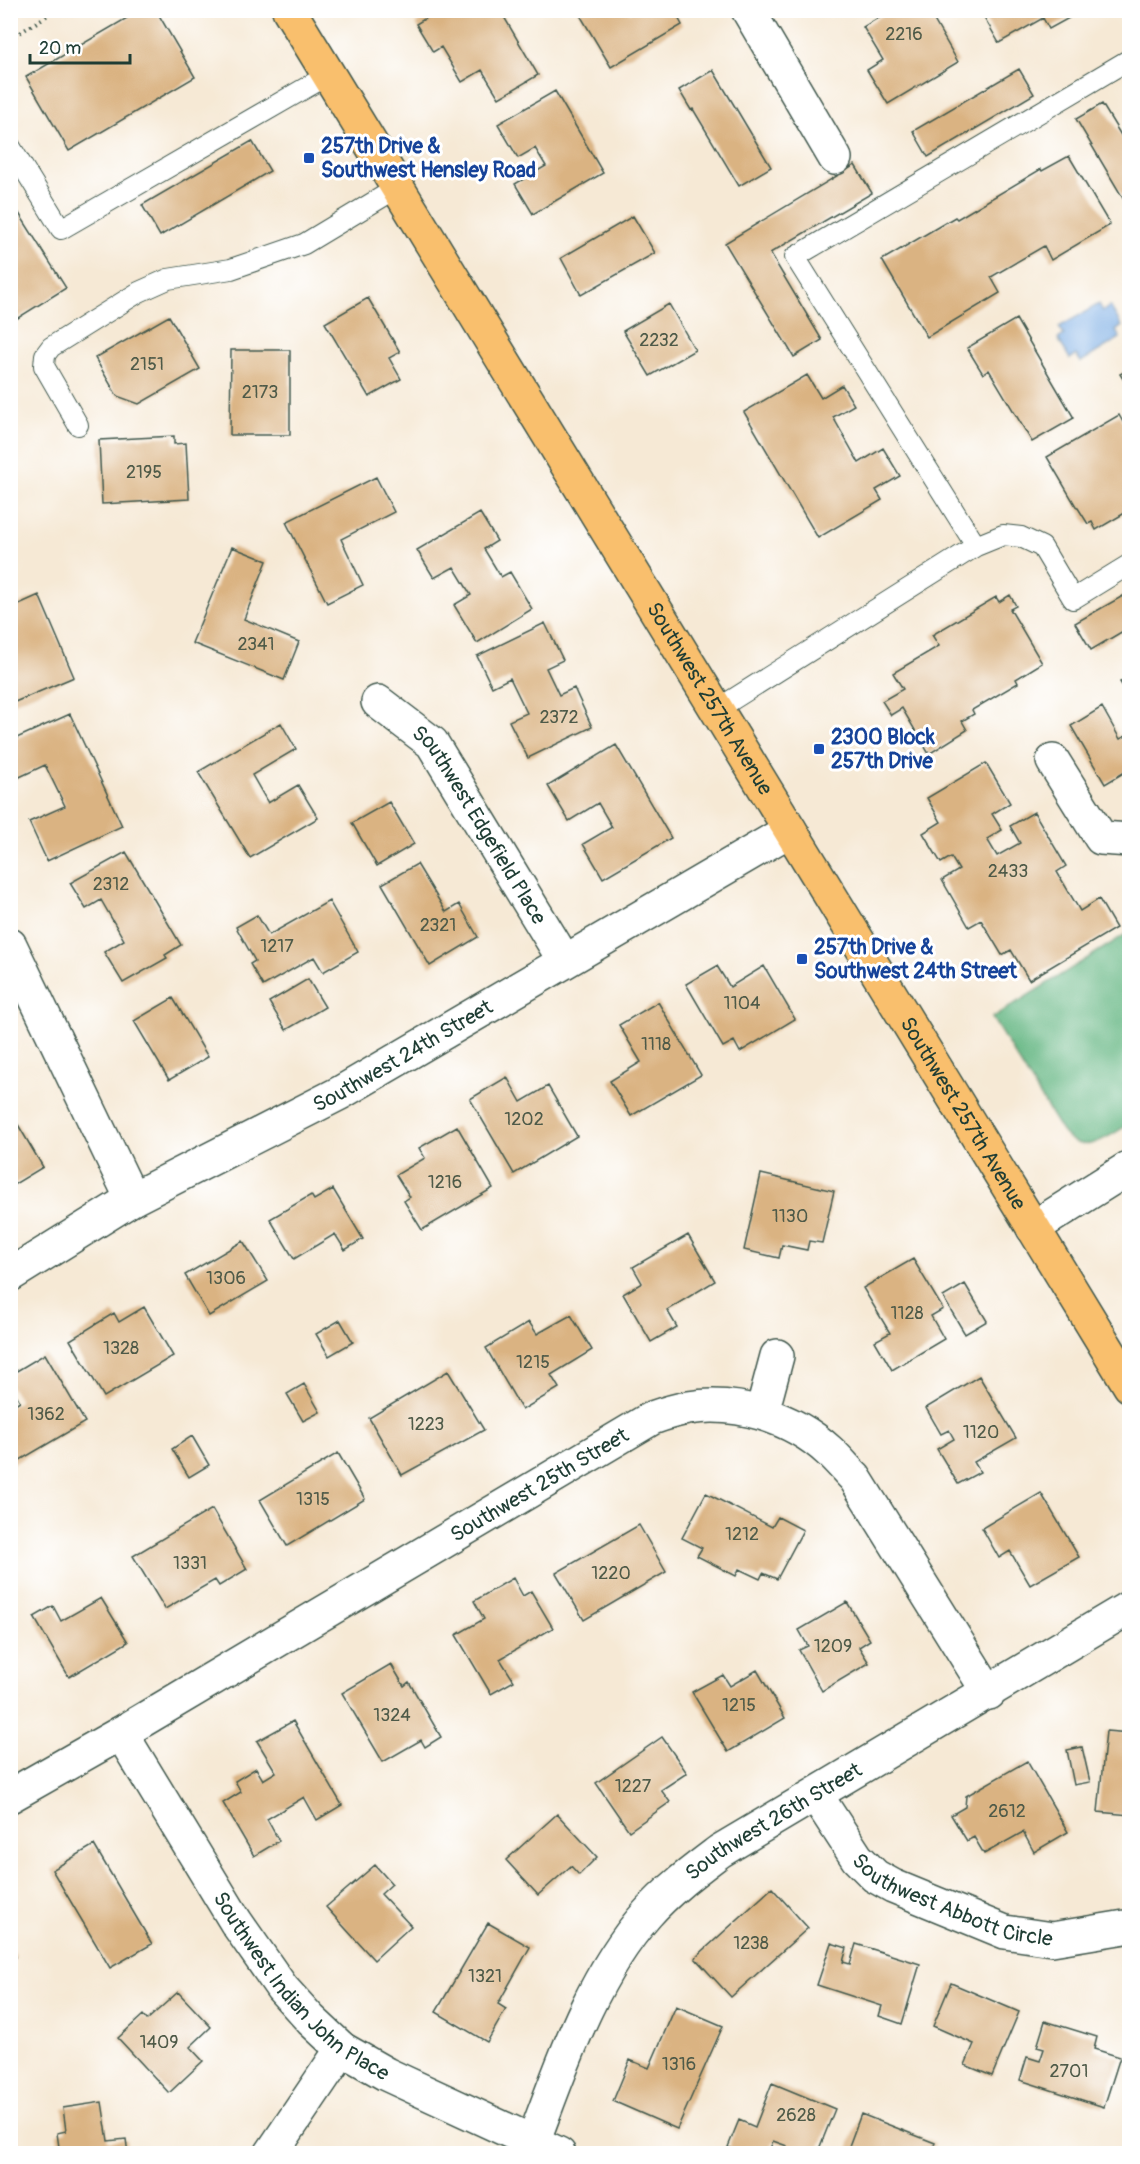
<svg xmlns="http://www.w3.org/2000/svg" width="1140" height="2164" viewBox="0 0 1140 2164" font-family="Pangolin,sans-serif">
	<rect width="100%" height="100%" fill="#fff"/>
	<filter id="ink" filterUnits="userSpaceOnUse"><feTurbulence type="fractalNoise" baseFrequency=".0167" numOctaves="2"/><feDisplacementMap in="SourceGraphic" scale="12" xChannelSelector="R" yChannelSelector="G"/><feConvolveMatrix kernelMatrix="1 2 1 2 8 2 1 2 1" color-interpolation-filters="sRGB"/></filter>
	<filter id="wash" filterUnits="userSpaceOnUse"><feTurbulence type="fractalNoise" baseFrequency=".008" numOctaves="4" result="noise"/><feDisplacementMap in="SourceGraphic" scale="24" xChannelSelector="R" yChannelSelector="G"/><feGaussianBlur stdDeviation="1.35" result="paint"/><feColorMatrix in="noise" values="0 0 0 0 0 0 0 0 0 0 0 0 0 0 0 0 0 1.4 0 .05"/><feComposite in="paint" operator="in"/></filter>
	<g filter="url(#wash)">
		<rect width="100%" height="100%" fill="#f6e9d5"/>
		<!-- forest -->
		<path fill="#68b885" stroke="#447a5c" stroke-width="1.5" d="M1129 932V1124C1108 1137 1082 1159 1061 1130L992 1018Z"/>
		<!-- water -->
		<path fill="#77aae3" stroke="#4b748c" stroke-width="1.5" d="M1099 304 1103 311 1110 306 1122 326 1116 331 1120 338 1081 362 1076 355 1070 359 1058 339 1064 335 1059 327Z"/>
		<g id="blocks">
			<!-- building -->
			<path fill="#dab382" d="M135 10H156L195 77 69 151 26 77 134 14 133 12Z
				M439 10H500L538 75 499 98 482 70 462 82 441 47 433 52 416 24Z
				M577 10H629L630 13 635 10H674L682 25 611 67Z
				M880 10H928L958 62 888 104 867 70 883 60 863 27 883 15Z
				M980 10H1064L1069 18 1049 29 1043 18 999 43Z
				M1019 69 1034 94 928 157 913 131Z
				M713 70 771 167 739 186 693 109 691 110 679 90Z
				M555 91 603 173 533 214 515 184 546 166 535 148 518 158 498 124Z
				M1102 104 1130 150V210L1076 119Z
				M252 141 270 171 160 236 142 205Z
				M1069 156 1110 225 1051 260 1044 246 991 277 1000 293 927 337 882 260 955 217 957 219 1041 169 1042 171Z
				M855 165 872 193 770 253 822 340 794 357 725 243Z
				M10 199 66 288 10 323Z
				M633 216 655 253 581 295 561 258Z
				M368 298 400 352 389 358 401 379 369 397 325 323Z
				M669 304 695 350 650 376 623 331Z
				M169 316 200 369 139 404 117 396 95 358Z
				M1016 319 1074 418 1032 442 989 370 983 374 967 348Z
				M231 350H290V435H230Z
				M1130 369V390L1120 374Z
				M807 375 821 398 842 385 854 405 833 417 859 463 883 448 900 476 876 490 882 500 818 538 744 412Z
				M1119 415 1123 422 1130 418V510L1096 530 1092 522 1088 524 1078 508H1077L1047 457Z
				M174 436V444L186 443 189 499 102 504 99 440Z
				M376 477 394 512 341 539 363 585 327 603 286 522Z
				M480 513 497 541 484 549 501 577 510 572 532 609 477 643 454 605 471 595 454 567 434 578 417 550Z
				M232 547 267 561 244 619 299 642 284 680 192 643Z
				M1130 592V627L1091 650 1075 623Z
				M39 595 74 677 10 704V608Z
				M1010 595 1016 606 1010 609 1042 663 1016 679 1018 683 972 710 974 714 962 721 967 730 929 754 902 708 891 715 882 701 903 689 893 673 939 646 932 635 996 597 999 602Z
				M545 623 563 660 546 668 559 695 574 688 592 727 528 758 509 721 527 713 510 678 492 687 477 656Z
				M1130 677V698L1120 682Z
				M1102 707 1120 739 1130 734V769L1105 784 1071 726Z
				M70 714 122 826 47 861 29 822 65 806 45 765 11 781 10 741Z
				M281 723 296 749 252 775 268 803 298 785 318 818 250 858 198 772Z
				M616 745 671 838 603 878 583 844 612 827 598 803 569 821 548 786Z
				M986 763 1010 803 992 814 1002 830 987 839 997 856 1020 843 1010 826 1034 812 1066 866 1057 872 1080 911 1099 899 1116 928 1029 980 1011 950 1002 955 981 920 969 927 942 880 959 870 951 857 941 863 923 833 941 822 927 798Z
				M389 802 414 844 377 866 352 823Z
				M126 852 181 945 165 955 167 958 123 983 104 952 124 940 101 900 86 909 70 883Z
				M417 864 446 912 459 904 478 937 430 966 382 884Z
				M329 901 358 952 323 972 314 957 263 986 250 964 255 961 236 927 257 915 269 935Z
				M717 966 730 987 764 966 795 1019 740 1052 734 1041 723 1047 686 984Z
				M308 979 325 1007 286 1030 269 1002Z
				M173 998 208 1057 169 1080 134 1021Z
				M658 1002 701 1075 631 1116 610 1081 641 1062 619 1025Z
				M507 1077 521 1102 548 1086 577 1136 514 1174 470 1099Z
				M17 1123 43 1167 10 1187V1127Z
				M457 1126 493 1188 422 1230 404 1201 410 1197 396 1175 425 1158 419 1148Z
				M761 1174 834 1191 822 1243 809 1241 807 1250 782 1245 779 1258 744 1250Z
				M333 1189 363 1239 345 1250 335 1234 294 1259 270 1219 311 1195 314 1200Z
				M688 1235 715 1281 667 1310 677 1327 651 1342 623 1294 642 1283 633 1267Z
				M243 1241 268 1281 209 1316 185 1275Z
				M913 1259 943 1309 931 1316 944 1339 892 1370 875 1341 890 1333 863 1288Z
				M965 1284 987 1321 965 1334 943 1297Z
				M144 1307 173 1356 104 1397 70 1340 114 1313 119 1322Z
				M571 1315 592 1350 551 1375 559 1388 522 1410 486 1348 529 1322 537 1334Z
				M340 1320 353 1342 329 1356 316 1334Z
				M45 1354 85 1422 10 1466V1407L20 1401 10 1385V1375Z
				M448 1371 484 1430 402 1475 369 1418Z
				M979 1376 1016 1438 974 1462 980 1472 958 1484 937 1449 954 1439 949 1430 941 1434 926 1408Z
				M304 1384 320 1412 303 1421 287 1394Z
				M192 1436 209 1465 189 1477 172 1449Z
				M338 1453 365 1499 287 1546 260 1500Z
				M706 1493 772 1527 778 1517 803 1530 777 1579 763 1573 760 1579 739 1569 736 1576 697 1556 702 1548 682 1538Z
				M1041 1493 1079 1557 1030 1585 1010 1551 999 1558 982 1528Z
				M212 1509 247 1569 219 1586 215 1580 165 1609 133 1556Z
				M639 1525 666 1572 584 1620 556 1573Z
				M513 1578 523 1596 531 1591 553 1628 500 1659 514 1681 491 1694 456 1635 484 1619 474 1601Z
				M101 1598 128 1642 69 1677 34 1617 53 1606 61 1621Z
				M847 1602 870 1640 859 1647 869 1663 822 1691 799 1650 808 1646 799 1630Z
				M391 1664 404 1686 409 1682 441 1737 425 1747 421 1740 383 1762 342 1693Z
				M757 1670 785 1718 728 1752 692 1692 723 1675 730 1686Z
				M293 1721 342 1805 317 1820 304 1797 267 1819 279 1841 254 1856 223 1803 241 1792 235 1781 256 1768 263 1780 276 1772 257 1741Z
				M1106 1731 1130 1733V1815L1098 1812Z
				M662 1737 687 1773 661 1790 670 1802 629 1831 596 1783Z
				M1082 1747 1090 1782 1074 1785 1067 1750Z
				M1027 1761 1068 1832 1034 1852 1023 1832 984 1854 974 1837 967 1841 951 1815 965 1807 966 1796Z
				M557 1814 597 1857 579 1875 571 1866 538 1895 506 1860Z
				M94 1845 152 1944 110 1968 52 1870Z
				M375 1865 392 1884 381 1894 411 1926 374 1960 326 1907Z
				M772 1888 808 1928 731 1997 695 1958Z
				M488 1923 530 1947 498 2004 506 2009 487 2042 436 2012Z
				M831 1943 847 1948 843 1962 850 1964 856 1944 920 1964 902 2024 879 2016 882 2006 817 1985Z
				M10 1947 16 1957 10 1960Z
				M951 1983 1019 2012 992 2076 965 2065 974 2044 933 2026Z
				M178 1992 211 2027 190 2047 203 2061 169 2093 118 2038 143 2015 147 2020Z
				M676 2006 723 2026 677 2129 613 2101 630 2060 649 2068Z
				M1045 2021 1097 2037 1094 2049 1120 2057 1104 2107 1020 2080 1027 2057 1040 2061 1044 2049 1037 2047Z
				M772 2083 835 2109 817 2154H785L787 2146 773 2141 768 2154H745L728 2147 739 2120 755 2127Z
				M102 2102 108 2141 126 2139 128 2154H60L57 2133 66 2131 63 2108Z
				M861 2114 935 2143 931 2154H846Z"/>
		</g>
	</g>
	<g filter="url(#ink)">
		<use href="#blocks" fill-opacity="0" stroke="#3f574c" stroke-width="1.5"/>
		<g fill="none" stroke-linecap="round" stroke-linejoin="round">
			<!-- service casing -->
			<g stroke="#3f574c" stroke-width="22">
				<path id="service" d="M1130 59 795 257 976 546 1003 535 1021 537 1042 547 1073 599 1130 564
					M10 146 61 229 328 75
					M78 425 44 366 45 355 51 347 139 292 168 279 231 269 304 244 397 188
					M716 710 976 546"/>
			</g>
			<!-- minor casing -->
			<g stroke="#3f574c" stroke-width="36">
				<g id="minor">
					<path d="M748 10 835 158"/>
					<path id="s1" d="M378 702 432 743 564 960"/>
					<path d="M1053 761 1101 838 1130 840"/>
					<path d="M10 945 132 1199"/>
					<path d="M1033 1228 1130 1167"/>
					<path id="s2" d="M10 1275 132 1199 340 1093 790 830"/>
					<path d="M762 1412 777 1356"/>
					<path id="s3" d="M121 1733 236 1922 282 1988 311 2020 342 2049 386 2074 559 2154"/>
					<path id="s4" d="M816 1795 857 1858 875 1876 893 1886 1005 1932 1052 1939 1125 1927"/>
					<path id="s5" d="M10 1796 121 1733 652 1418C663 1414 676 1410 688 1408 737 1400 792 1417 829 1451 838 1459 846 1469 855 1478L989 1693"/>
					<path id="s6" d="M533 2142C563 2063 590 1979 647 1914 669 1889 695 1870 720 1851L1130 1607"/>
					<path d="M271 2154 342 2049"/>
				</g>
			</g>
			<!-- primary casing -->
			<g stroke="#3f574c" stroke-width="36">
				<g id="primary">
					<path id="s7" d="M289 10 1130 1386"/>
				</g>
			</g>
			<!-- path -->
			<path stroke="#3f574c" stroke-width="4" stroke-dasharray="1.5 4.5" stroke-linecap="butt" d="M10 39 56 10"/>
			<!-- service -->
			<use href="#service" stroke="#fff" stroke-width="20"/>
			<!-- minor -->
			<use href="#minor" stroke="#fff" stroke-width="33"/>
			<!-- primary -->
			<use href="#primary" stroke="#f9bf6d" stroke-width="33"/>
		</g>
	</g>
	<!-- markers -->
	<g fill="#1a4fb4" stroke="#fff" stroke-width="2">
		<rect x="303" y="152" width="12" height="12" rx="3"/>
		<rect x="813" y="743" width="12" height="12" rx="3"/>
		<rect x="796" y="953" width="12" height="12" rx="3"/>
	</g>
	<g text-anchor="middle" dominant-baseline="central" stroke-width="6" stroke-linejoin="round" paint-order="stroke">
		<!-- number labels -->
		<g font-size="18" fill="#4e5a48">
			<text x="904" y="34">2216</text>
			<text x="659" y="340">2232</text>
			<text x="147" y="364">2151</text>
			<text x="260" y="392">2173</text>
			<text x="144" y="472">2195</text>
			<text x="256" y="644">2341</text>
			<text x="559" y="717">2372</text>
			<text x="1008" y="871">2433</text>
			<text x="111" y="884">2312</text>
			<text x="438" y="925">2321</text>
			<text x="277" y="946">1217</text>
			<text x="742" y="1003">1104</text>
			<text x="656" y="1044">1118</text>
			<text x="524" y="1119">1202</text>
			<text x="445" y="1182">1216</text>
			<text x="790" y="1216">1130</text>
			<text x="226" y="1278">1306</text>
			<text x="907" y="1313">1128</text>
			<text x="121" y="1348">1328</text>
			<text x="533" y="1362">1215</text>
			<text x="46" y="1414">1362</text>
			<text x="426" y="1424">1223</text>
			<text x="981" y="1432">1120</text>
			<text x="313" y="1499">1315</text>
			<text x="742" y="1534">1212</text>
			<text x="190" y="1563">1331</text>
			<text x="611" y="1573">1220</text>
			<text x="833" y="1646">1209</text>
			<text x="739" y="1705">1215</text>
			<text x="392" y="1715">1324</text>
			<text x="633" y="1786">1227</text>
			<text x="1007" y="1811">2612</text>
			<text x="751" y="1943">1238</text>
			<text x="485" y="1976">1321</text>
			<text x="159" y="2042">1409</text>
			<text x="679" y="2064">1316</text>
			<text x="1069" y="2071">2701</text>
			<text x="796" y="2115">2628</text>
		</g>
		<!-- transit labels -->
		<g font-size="21" font-weight="bold" fill="#164399" stroke="#fff" text-anchor="start">
			<text x="321" y="146">257th Drive &amp;<tspan x="321" dy="24">Southwest Hensley Road</tspan></text>
			<text x="831" y="737">2300 Block<tspan x="831" dy="24">257th Drive</tspan></text>
			<text x="814" y="947">257th Drive &amp;<tspan x="814" dy="24">Southwest 24th Street</tspan></text>
		</g>
		<!-- street labels -->
		<g font-size="21" fill="#1f3d34" stroke="#fff">
			<text stroke="none"><textPath href="#s7" startOffset="807">Southwest 257th Avenue</textPath></text>
			<text stroke="none"><textPath href="#s1" startOffset="162">Southwest Edgefield Place</textPath></text>
			<text stroke="none"><textPath href="#s2" startOffset="450">Southwest 24th Street</textPath></text>
			<text stroke="none"><textPath href="#s7" startOffset="1293">Southwest 257th Avenue</textPath></text>
			<text stroke="none"><textPath href="#s5" startOffset="614">Southwest 25th Street</textPath></text>
			<text stroke="none"><textPath href="#s6" startOffset="414">Southwest 26th Street</textPath></text>
			<text stroke="none"><textPath href="#s4" startOffset="182">Southwest Abbott Circle</textPath></text>
			<text stroke="none"><textPath href="#s3" startOffset="314">Southwest Indian John Place</textPath></text>
		</g>
	</g>
	<!-- margin -->
	<rect width="1140" height="2164" fill="none" stroke="#fff" stroke-width="36"/>
	<!-- scale -->
	<path d="M30 54v9h100v-9" fill="none" stroke="#1f3d34" stroke-width="3"/>
	<text x="39" y="54" font-size="18" fill="#1f3d34" stroke="#ffffff" stroke-width="4.5" paint-order="stroke">20 m</text>
</svg>
